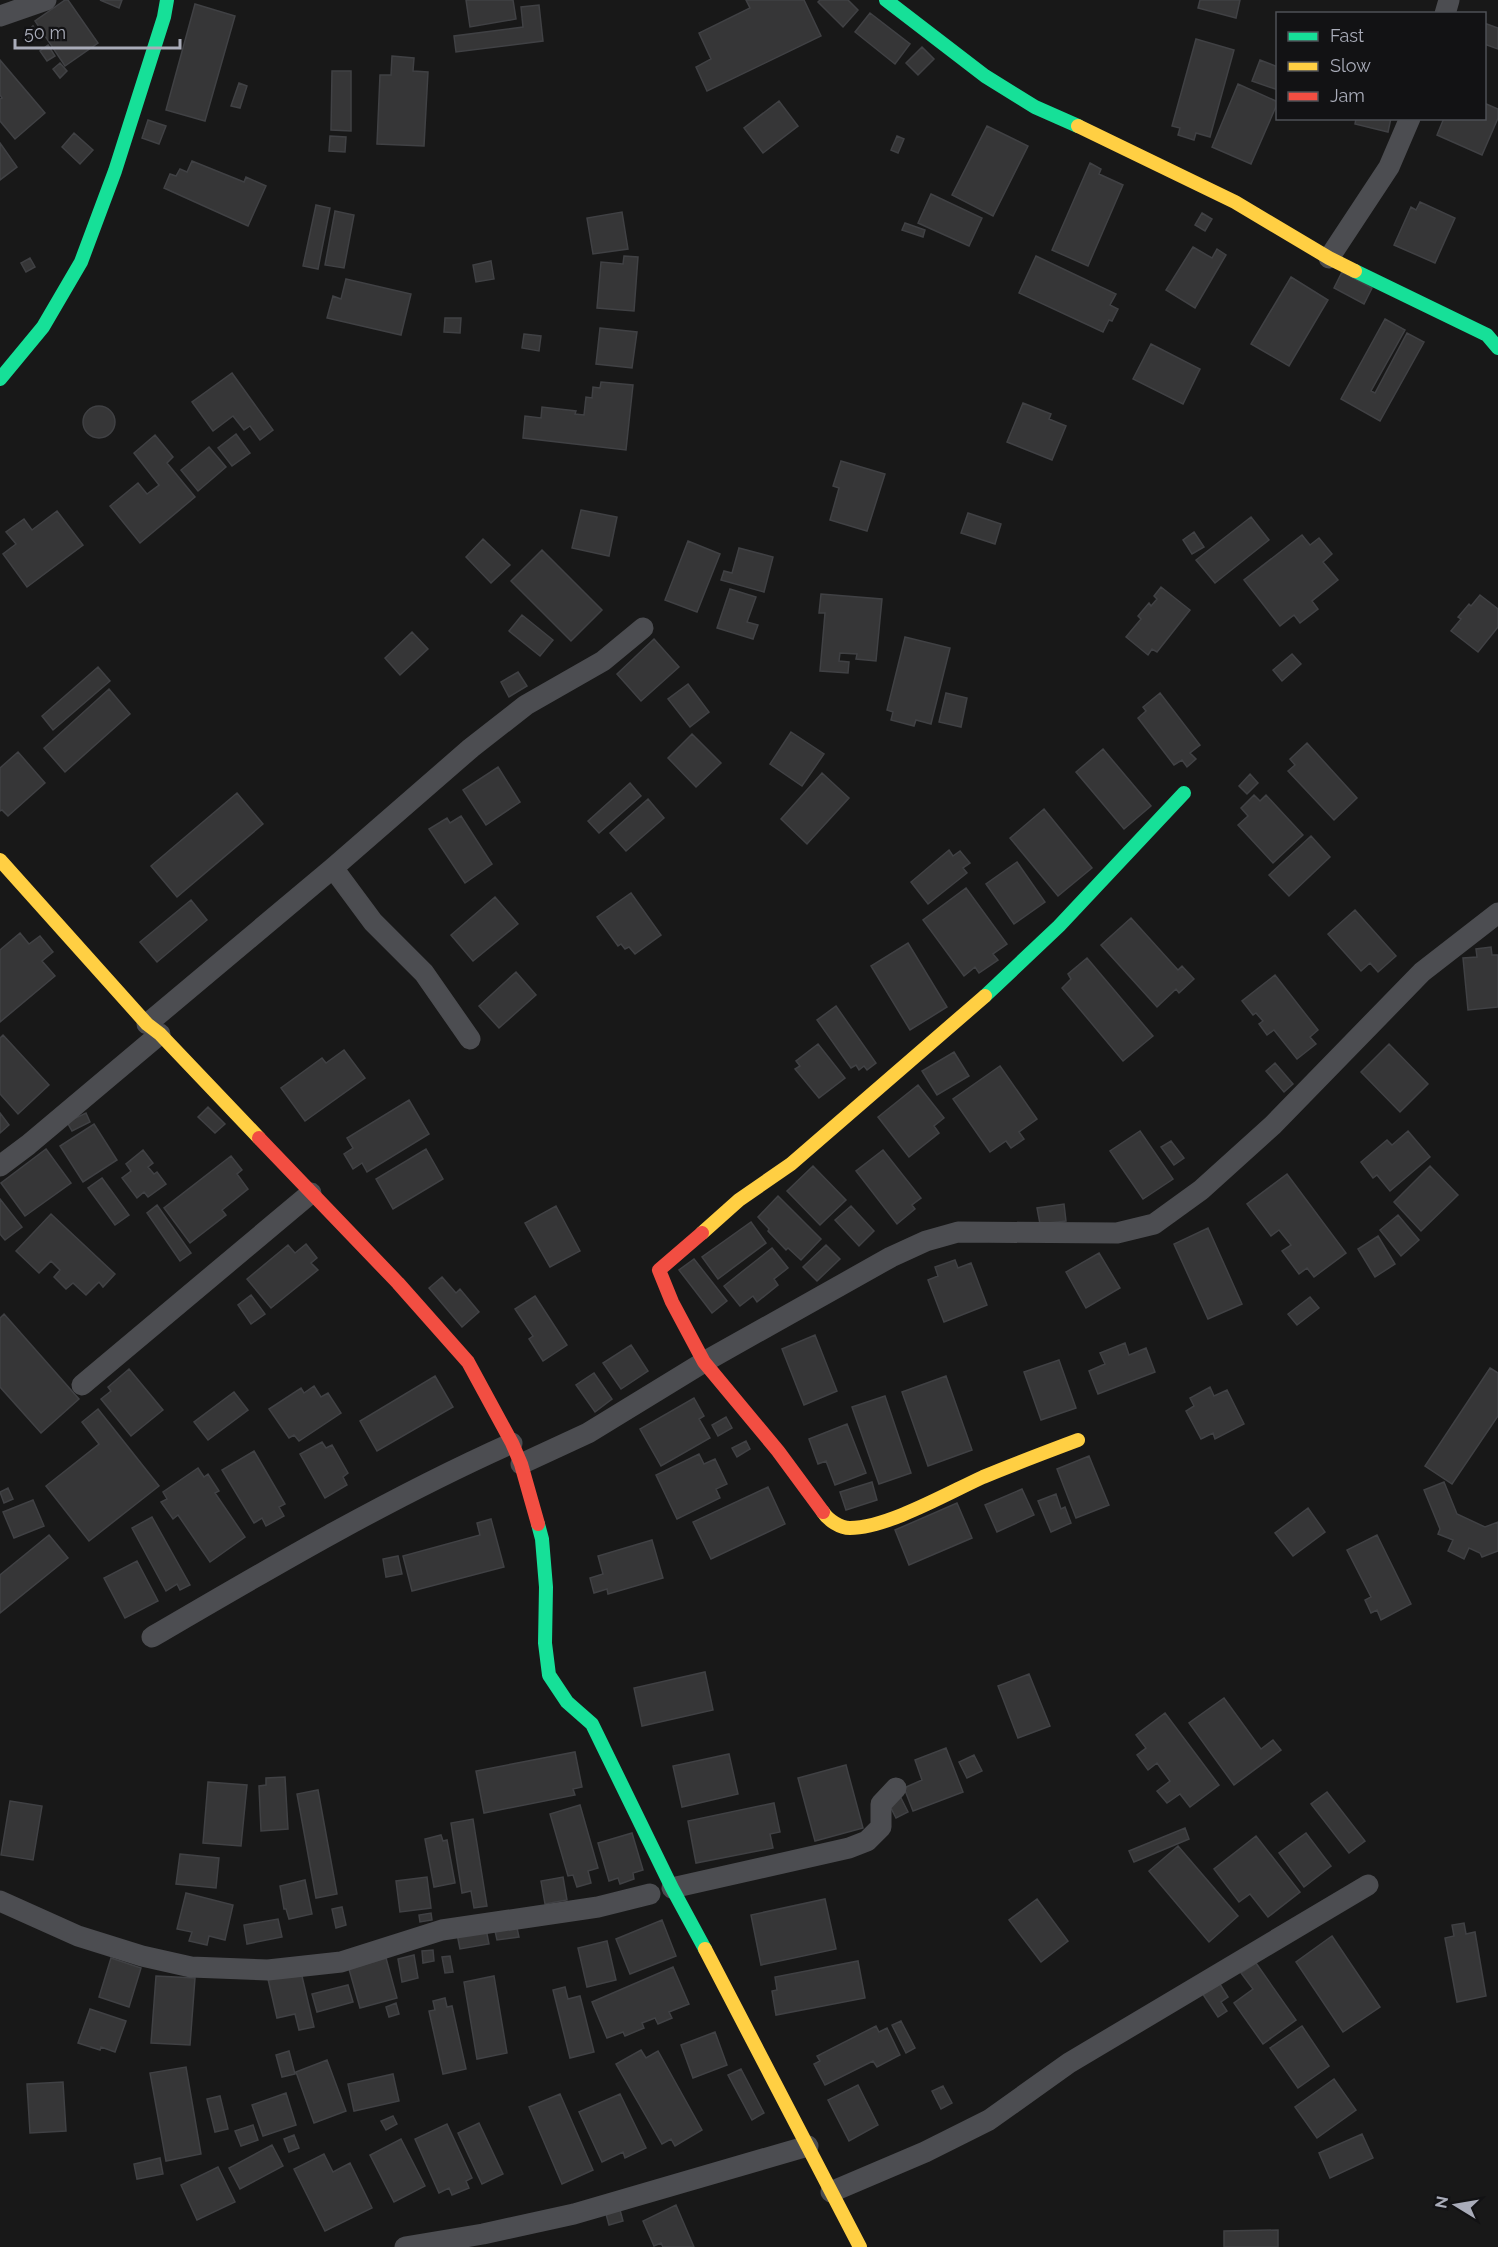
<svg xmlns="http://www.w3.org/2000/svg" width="1498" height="2247" viewBox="0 0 1498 2247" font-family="Raleway,sans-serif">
	<rect width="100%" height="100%" fill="#181818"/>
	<!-- building -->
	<path fill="#363637" stroke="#404144" stroke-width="1.5" d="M65 0H68L98 43 65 66 35 21Z
		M100 0H122L119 8Z
		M466 0H513L516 19 470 27Z
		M746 0H804L821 36 707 91 696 67 711 59 699 33 750 8Z
		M820 0H848L858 10 843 27 818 2Z
		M1200 0H1240L1236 18 1198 8Z
		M195 4 235 16 205 121 166 110Z
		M539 5 543 41 456 52 454 36 523 27 521 7Z
		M870 13 910 44 895 64 855 32Z
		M1484 23 1498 28V49L1484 44Z
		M33 26 39 35 30 42 24 34Z
		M1196 39 1234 50 1210 137 1196 133 1194 140 1178 135 1180 128 1172 126Z
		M48 45 55 56 47 61 40 51Z
		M922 47 934 59 918 75 906 63Z
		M392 56 414 58 413 71 428 72 424 146 377 144 380 75H391Z
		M0 60 45 113 15 139 0 121V99L2 98 0 95Z
		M1260 60 1278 67V90L1252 81Z
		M60 63 67 71 60 78 53 69Z
		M332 71H351V131L331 130Z
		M239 83 247 86 240 108 231 106Z
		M1238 84 1278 102 1251 164 1212 147Z
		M779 101 798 126 763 153 744 128Z
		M1484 103 1498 109V118L1482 155 1437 135 1444 118H1484Z
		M1356 118H1391L1388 132 1355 124Z
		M148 120 166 126 159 144 142 138Z
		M987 126 1028 146 993 216 952 195Z
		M74 133 93 150 80 164 62 147Z
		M330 136 346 137 345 152 329 151Z
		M897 136 904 139 898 153 891 150Z
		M0 143 17 167 0 180Z
		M192 161 244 182 246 177 266 186 248 226 164 188 170 174 176 176 180 169 187 172Z
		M1090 163 1101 169 1099 174 1123 185 1088 266 1052 250Z
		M931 194 982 218 969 246 918 223Z
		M1420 202 1455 218 1435 263 1394 245 1411 207 1416 210Z
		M316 205 330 208 318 269 303 266Z
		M335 211 354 215 344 268 325 265Z
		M622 212 628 249 593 254 587 218Z
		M1202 213 1212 219 1205 231 1195 225Z
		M905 223 925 230 923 237 902 230Z
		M1193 247 1212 258 1217 249 1226 255 1195 308 1166 290Z
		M624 256 638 257 634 311 597 308 601 262 623 264Z
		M1036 256 1116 294 1110 305 1118 309 1112 321 1109 320 1103 332 1019 293Z
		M30 258 35 267 26 272 21 263Z
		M491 261 494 279 476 282 473 265Z
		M1342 272 1372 288 1364 304 1334 288Z
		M1291 277 1328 300 1289 366 1251 344Z
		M346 279 411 294 401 335 327 318 333 296 341 299Z
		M445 318H461L460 333 444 332Z
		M1385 319 1405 330 1371 391 1375 393 1407 333 1424 342 1380 421 1341 399Z
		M600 328 637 332 632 368 596 364Z
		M524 334 541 336 539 351 522 348Z
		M1151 344 1200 369 1183 404 1133 379Z
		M232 373 273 430 260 440 250 426 244 430 233 416 213 431 192 402Z
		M601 382 633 385 626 450 523 438 525 416 541 418 542 407 576 411 575 414 584 415 586 397 592 398 593 387 600 388Z
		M1023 403 1051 414 1049 419 1066 426 1052 460 1007 442Z
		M83 422a16 16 0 1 1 32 0a16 16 0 1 1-32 0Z
		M236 434 250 453 232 466 218 448Z
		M155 435 173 457 167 463 195 497 140 543 110 506 138 483 147 494 159 485 134 453Z
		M209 447 226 467 198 491 181 470Z
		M841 461 885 474 867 531 830 520 839 488 833 486Z
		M581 510 617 517 609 556 572 548Z
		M57 511 83 545 27 587 3 554 16 544 6 532 24 519 32 530Z
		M968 513 1001 524 995 544 961 533Z
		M1251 517 1269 540 1215 583 1196 560Z
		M1194 532 1204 547 1192 554 1183 540Z
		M1302 535 1310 545 1319 538 1332 554 1323 562 1338 580 1312 601 1318 609 1300 623 1294 615 1280 626 1244 580Z
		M483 539 510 565 491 583 466 557Z
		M688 541 720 554 697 612 665 600Z
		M739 548 773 557 764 592 721 580 724 571 732 573Z
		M542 550 602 610 571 641 511 581Z
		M1161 587 1190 610 1157 652 1152 649 1148 655 1126 637 1141 619 1138 616 1149 603 1151 606 1157 599 1154 596Z
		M730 589 756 597 747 622 758 625 753 639 717 628Z
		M821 594 882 599 876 661 856 659 857 654 840 653 839 661 849 662 848 673 820 671 825 613H819Z
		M1480 595 1498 609V627L1478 652 1451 631 1461 619 1458 617 1469 604 1471 606Z
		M522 615 553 640 540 656 509 631Z
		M412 632 428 649 400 675 385 658Z
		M905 637 950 648 931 724 916 720 914 726 891 720 893 712 887 710Z
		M654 639 679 667 641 701 617 674Z
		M1292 654 1301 664 1282 681 1273 670Z
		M98 667 110 681 53 730 42 716Z
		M518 672 527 686 509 697 501 682Z
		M688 684 709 712 690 727 668 699Z
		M109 689 130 714 65 772 44 748Z
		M946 693 967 698 961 727 939 722Z
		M1160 693 1200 745 1190 753 1196 759 1187 767 1182 760 1174 765 1138 718 1146 711 1143 707Z
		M791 732 824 754 802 786 770 764Z
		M692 734 721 763 696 787 668 758Z
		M1307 743 1357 798 1334 820 1288 771 1295 765 1290 759Z
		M1103 749 1151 806 1124 829 1076 772Z
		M18 752 45 783 8 816 2 810 0 811V768Z
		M498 767 520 802 486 825 463 790Z
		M822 773 849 798 807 844 781 819Z
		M1250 774 1258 783 1247 794 1239 786Z
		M630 783 641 796 599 833 588 821Z
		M237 793 263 824 177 897 151 866Z
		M1254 795 1260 801 1266 795 1303 835 1273 863 1238 825 1248 816 1241 808Z
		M648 799 664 818 626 851 610 833Z
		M1044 809 1092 868 1058 896 1010 838Z
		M461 816 492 864 465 883 429 829 447 818 450 823Z
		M1311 836 1330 857 1289 896 1269 875Z
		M949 850 953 856 960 851 970 863 963 868 967 873 928 904 911 882Z
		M1017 862 1045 902 1014 924 986 884Z
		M966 888 1007 944 993 954 998 960 979 973 975 967 964 976 923 920Z
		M631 893 661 935 635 954 629 947 625 949 621 944 618 946 597 917Z
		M495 897 518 924 473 961 451 935Z
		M191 900 207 920 157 962 140 942Z
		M1355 910 1396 956 1378 972 1370 963 1361 971 1328 934Z
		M1131 918 1178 970 1182 966 1194 979 1179 993 1176 989 1157 1007 1101 945Z
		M20 933 29 944 40 936 53 952 42 961 55 976 0 1022V950Z
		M908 943 947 1007 910 1030 871 966Z
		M1491 947 1492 955H1498V1007L1468 1010 1463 958 1477 957 1476 949Z
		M1087 958 1153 1036 1123 1061 1062 988 1071 979 1068 974Z
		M516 972 536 995 499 1028 479 1006Z
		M1275 975 1318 1030 1310 1037 1316 1044 1297 1059 1274 1030 1267 1035 1259 1024 1263 1021 1256 1013 1253 1015 1242 1001Z
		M836 1006 876 1063 867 1070 864 1066 859 1070 856 1065 851 1068 817 1020Z
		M3 1035 49 1085 18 1114 0 1094V1038Z
		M818 1044 845 1078 819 1098 795 1069 800 1066 796 1061Z
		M1389 1044 1428 1084 1400 1112 1361 1072Z
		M344 1050 365 1078 305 1121 281 1088 322 1058 326 1063Z
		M954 1052 969 1076 937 1095 922 1071Z
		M1275 1063 1293 1084 1284 1092 1266 1071Z
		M1000 1066 1037 1119 1019 1132 1024 1139 1011 1148 1006 1141 990 1152 953 1099Z
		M918 1085 944 1118 934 1126 939 1133 909 1157 878 1117Z
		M409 1100 429 1134 367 1172 362 1163 353 1169 344 1154 353 1148 347 1138Z
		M208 1107 225 1124 215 1133 198 1117Z
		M0 1113 9 1125 0 1133Z
		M86 1113 90 1122 72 1131 67 1122Z
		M94 1124 117 1160 83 1182 60 1146Z
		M1140 1131 1173 1179 1143 1199 1110 1151Z
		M1408 1131 1430 1157 1390 1191 1377 1175 1373 1178 1361 1162 1387 1140 1392 1145Z
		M1171 1141 1184 1158 1174 1165 1161 1147Z
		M46 1149 71 1183 25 1216 1 1183Z
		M426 1149 443 1179 393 1209 376 1179Z
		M143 1150 153 1163 148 1167 154 1174 157 1172 166 1184 148 1197 144 1192 137 1198 122 1178 131 1171 126 1164Z
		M883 1150 921 1198 912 1205 915 1209 897 1224 856 1171Z
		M231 1156 242 1170 237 1174 248 1189 222 1210 226 1215 190 1243 164 1208Z
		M813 1166 846 1200 820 1225 787 1191Z
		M1430 1166 1458 1195 1421 1231 1394 1202Z
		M1287 1174 1346 1253 1314 1277 1307 1268 1299 1274 1282 1251 1291 1245 1279 1230 1271 1236 1247 1204Z
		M102 1178 129 1215 115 1225 88 1188Z
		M778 1196 821 1239 801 1260 788 1248 786 1250 768 1231 769 1229 758 1217Z
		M0 1199 22 1227 5 1240 0 1234Z
		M1064 1204 1066 1221 1040 1224 1037 1208Z
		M157 1205 191 1253 180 1261 147 1213Z
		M556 1206 580 1251 550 1267 525 1223Z
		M851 1206 874 1231 859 1246 835 1220Z
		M51 1214 115 1274 103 1287 99 1282 86 1295 73 1283 66 1289 54 1277 60 1270 51 1261 39 1273 16 1251Z
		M1398 1215 1419 1240 1401 1256 1380 1230Z
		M751 1222 766 1243 718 1279 702 1257Z
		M1208 1228 1242 1304 1208 1319 1174 1244Z
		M1378 1236 1395 1264 1375 1277 1358 1249Z
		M306 1244 317 1258 311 1263 318 1270 271 1308 247 1279 288 1245 295 1253Z
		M826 1245 840 1259 817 1281 803 1267Z
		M772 1248 788 1268 774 1279 778 1285 757 1302 753 1296 740 1306 724 1286Z
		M1099 1253 1120 1288 1086 1308 1066 1272Z
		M694 1259 727 1301 712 1313 679 1270Z
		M955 1260 958 1268 971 1263 987 1305 944 1322 928 1280 938 1276 935 1267Z
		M442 1277 456 1293 460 1289 479 1312 462 1327 429 1288Z
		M251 1295 265 1314 251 1324 238 1305Z
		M535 1296 567 1345 543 1361 529 1339 533 1336 515 1309Z
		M1310 1297 1319 1308 1297 1325 1288 1314Z
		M4 1314 79 1399 41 1433 0 1387V1318Z
		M815 1335 837 1391 804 1405 782 1349Z
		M1125 1343 1129 1355 1146 1348 1155 1372 1098 1394 1089 1371 1105 1364 1100 1353Z
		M631 1345 648 1371 621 1389 603 1363Z
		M1059 1360 1076 1408 1041 1420 1024 1372Z
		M1490 1368 1498 1373V1416L1452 1484 1425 1466Z
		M129 1369 163 1410 131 1436 101 1399 111 1391 108 1387Z
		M594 1373 612 1399 595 1412 576 1385Z
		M435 1376 453 1407 377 1451 360 1421Z
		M946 1376 972 1450 928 1466 902 1392Z
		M314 1386 321 1397 328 1393 341 1413 299 1441 294 1435 289 1438 269 1409 301 1388 304 1393Z
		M1210 1387 1214 1396 1227 1390 1244 1424 1215 1439 1213 1433 1201 1439 1186 1411 1194 1406 1190 1398Z
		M234 1392 248 1410 208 1440 194 1422Z
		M885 1396 911 1473 879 1484 852 1407Z
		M694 1398 704 1416 699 1419 710 1438 661 1466 640 1429Z
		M98 1409 159 1486 89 1541 46 1486 99 1444 82 1422Z
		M726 1417 732 1428 718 1436 712 1425Z
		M847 1424 866 1473 835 1485 826 1461 818 1464 809 1439Z
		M746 1441 750 1449 737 1457 732 1448Z
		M322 1442 326 1448 332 1445 348 1473 343 1477 347 1485 325 1498 300 1454Z
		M254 1451 285 1504 279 1507 284 1516 266 1526 262 1518 254 1523 222 1470Z
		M699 1454 704 1464 715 1459 727 1484 716 1489 720 1498 677 1519 656 1475Z
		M1089 1456 1109 1505 1076 1518 1057 1469Z
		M198 1468 204 1477 208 1474 219 1491 215 1493 245 1537 210 1562 178 1515 173 1519 161 1502 167 1499 163 1492Z
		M872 1482 877 1500 846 1510 840 1492Z
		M1444 1482 1457 1514 1485 1527 1498 1522V1551L1482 1557 1480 1553 1469 1548 1464 1559 1448 1551 1453 1540 1438 1534 1440 1529 1424 1490Z
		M768 1487 785 1524 711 1559 693 1522Z
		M8 1488 13 1499 4 1503 0 1492Z
		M1022 1489 1034 1515 997 1532 985 1505Z
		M1056 1494 1061 1509 1065 1507 1071 1523 1051 1532 1038 1501Z
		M33 1500 44 1526 14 1538 3 1512Z
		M957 1503 972 1538 909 1565 895 1530Z
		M1308 1508 1325 1532 1293 1556 1275 1533Z
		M152 1517 190 1585 180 1590 177 1584 166 1591 132 1528Z
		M491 1519 504 1567 412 1591 403 1556 480 1535 477 1523Z
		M49 1535 68 1558 0 1613V1575Z
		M1377 1535 1411 1604 1381 1620 1377 1610 1371 1613 1365 1600 1371 1597 1347 1550Z
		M652 1540 663 1578 608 1594 607 1589 594 1593 590 1578 603 1574 598 1556Z
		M398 1556 402 1574 386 1577 383 1559Z
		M137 1561 158 1601 125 1618 104 1578Z
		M705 1672 713 1710 642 1726 634 1688Z
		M1029 1674 1050 1726 1018 1738 998 1686Z
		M1224 1698 1261 1749 1273 1740 1281 1750 1234 1785 1189 1723Z
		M1165 1713 1219 1785 1190 1807 1180 1794 1167 1803 1157 1791 1170 1781 1157 1763 1148 1770 1137 1755 1146 1748 1136 1735Z
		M946 1748 963 1792 913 1811 904 1788 922 1780 915 1760Z
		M575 1752 582 1787 573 1789 575 1795 484 1813 476 1771Z
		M729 1754 738 1794 682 1807 673 1766Z
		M974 1755 982 1771 967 1778 959 1762Z
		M846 1765 863 1828 815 1841 798 1778Z
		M285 1777 288 1829 261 1831 259 1786 266 1785V1778Z
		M208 1782 247 1785 241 1846 203 1843Z
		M318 1790 337 1894 316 1898 297 1794Z
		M1327 1792 1365 1841 1349 1853 1311 1804Z
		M900 1796 908 1812 896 1818 888 1802Z
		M10 1801 42 1806 33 1860 1 1855Z
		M774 1803 780 1832 770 1834 773 1848 696 1863 688 1821Z
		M580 1805 598 1868 588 1871 591 1883 577 1887 573 1875 568 1876 550 1814Z
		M473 1819 487 1906 474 1908 471 1891 462 1893 451 1823Z
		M1185 1828 1189 1839 1134 1862 1129 1851Z
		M632 1833 643 1870 633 1873 634 1879 620 1884 618 1878 609 1881 598 1843Z
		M1306 1833 1331 1866 1304 1887 1279 1853Z
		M441 1835 443 1841 447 1840 455 1883 434 1887 425 1839Z
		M1256 1836 1300 1892 1268 1917 1250 1894 1239 1902 1214 1869Z
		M1178 1846 1238 1916 1209 1942 1149 1871Z
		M180 1854 219 1858 216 1888 176 1884Z
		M427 1877 431 1908 400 1912 396 1881Z
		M563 1877 567 1900 545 1904 541 1881Z
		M305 1880 312 1914 289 1919 286 1909H284L280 1886Z
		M186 1893 233 1905 225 1940 209 1936 207 1945 189 1941 192 1932 177 1929Z
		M825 1899 836 1949 761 1965 751 1915Z
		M1037 1899 1068 1941 1041 1962 1009 1920Z
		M342 1907 346 1925 336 1928 332 1909Z
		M431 1913 432 1920 420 1922 419 1915Z
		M278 1919 282 1937 247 1944 244 1925Z
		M662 1920 676 1956 630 1974 616 1939Z
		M1464 1923 1466 1934 1475 1932 1486 1996 1457 2002 1445 1938 1454 1936 1452 1925Z
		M517 1928 519 1937 497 1940 495 1931Z
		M486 1929 489 1944 460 1949 457 1934Z
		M1332 1936 1380 2007 1343 2032 1296 1962Z
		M607 1941 616 1980 587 1987 578 1948Z
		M433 1950 434 1961 423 1963 422 1951Z
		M414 1955 418 1978 402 1982 398 1959Z
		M450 1956 453 1972 445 1973 442 1957Z
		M111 1958 141 1968 129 2007 99 1997Z
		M386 1958 397 1998 360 2008 349 1969Z
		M858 1961 865 1998 776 2015 772 1991 777 1990 775 1977Z
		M1256 1963 1296 2020 1263 2044 1234 2003 1253 1989 1241 1973Z
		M673 1967 689 2004 669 2012 672 2018 658 2024 655 2018 642 2023 644 2028 625 2036 623 2032 607 2038 592 2002Z
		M301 1972 314 2027 299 2030 295 2014 277 2018 268 1979Z
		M156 1976 195 1978 190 2045 151 2043Z
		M494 1976 507 2053 477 2059 464 1982Z
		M1218 1981 1228 1997 1221 2002 1227 2011 1218 2017 1202 1993Z
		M348 1985 353 2002 317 2012 312 1994Z
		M565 1987 568 1999 580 1996 594 2052 570 2058 553 1990Z
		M445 1998 447 2007 452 2006 466 2069 443 2074 429 2011 435 2010 433 2001Z
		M396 2003 399 2014 389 2017 386 2007Z
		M90 2009 126 2021 115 2052 101 2047 100 2050 78 2043Z
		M901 2021 915 2048 906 2053 892 2025Z
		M876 2026 879 2032 887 2028 900 2055 877 2067 873 2061 825 2085 814 2064 820 2061 817 2056Z
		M1302 2026 1329 2066 1298 2088 1270 2048Z
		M715 2032 727 2065 693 2078 681 2045Z
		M641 2050 646 2058 658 2051 702 2130 675 2146 671 2139 662 2144 616 2064Z
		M289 2051 295 2074 282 2077 276 2055Z
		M327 2060 346 2111 314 2123 296 2072Z
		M186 2067 201 2154 166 2161 150 2073Z
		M741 2069 764 2113 752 2120 728 2075Z
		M393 2074 399 2101 354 2111 348 2084Z
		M1334 2079 1356 2110 1317 2138 1295 2107Z
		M63 2082 66 2131 30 2133 27 2084Z
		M858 2085 878 2125 849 2141 828 2100Z
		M943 2086 952 2103 941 2109 932 2091Z
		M286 2093 296 2125 263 2136 252 2105Z
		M560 2094 593 2170 562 2184 529 2107Z
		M620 2094 646 2148 625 2158 623 2152 602 2162 579 2112Z
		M220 2096 228 2129 215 2132 207 2099Z
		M393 2116 397 2124 386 2130 381 2121Z
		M479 2123 503 2174 482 2184 458 2133Z
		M447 2124 472 2178 466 2181 469 2188 452 2195 449 2188 439 2193 415 2139Z
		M253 2125 258 2140 241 2146 235 2131Z
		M1362 2134 1373 2158 1330 2178 1319 2153Z
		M294 2135 299 2148 289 2152 284 2139Z
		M401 2139 425 2186 394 2202 370 2155Z
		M272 2145 283 2166 240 2189 229 2168Z
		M324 2154 333 2172 350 2163 372 2208 325 2231 294 2169Z
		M160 2158 163 2174 137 2179 134 2164Z
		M218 2167 235 2202 197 2220 181 2185Z
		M676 2205 694 2247H663L661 2243 654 2246 643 2221Z
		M620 2210 623 2221 609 2225 606 2214Z
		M1278 2230V2247H1224V2231Z"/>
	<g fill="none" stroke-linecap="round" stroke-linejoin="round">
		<!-- street -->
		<path stroke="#4c4d51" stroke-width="21" d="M1445 14 1449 0
			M0 16 46 0
			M1329 258 1389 167 1410 118
			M333 868 373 922 424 973 470 1039
			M147 1024 333 868 471 748 526 705 603 661 643 628
			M0 1166 28 1145 160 1034
			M82 1385 311 1193
			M521 1464 588 1433 704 1362 891 1257 926 1241 958 1232 1117 1233 1154 1224 1201 1190 1273 1125 1422 972 1498 913
			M152 1637C270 1568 387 1499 512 1443
			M672 1888 849 1848 867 1841 881 1827V1804L896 1788
			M0 1901 78 1936 142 1956 191 1967 268 1970 341 1962 442 1930 598 1907 650 1894
			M831 2192 925 2152 989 2120 1069 2063 1368 1885
			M405 2247 483 2234 574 2214 808 2146"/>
		<!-- fast -->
		<path stroke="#16e098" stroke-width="14" d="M886 0 985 76 1035 107 1078 126
			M1355 271 1487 335 1498 348
			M0 379 43 327 81 262 115 171 164 17 167 0
			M985 996 1059 926 1184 793
			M538 1524 542 1539 546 1587 545 1643 549 1675 567 1702 592 1724 672 1888 705 1949"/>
		<!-- slow -->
		<path stroke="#ffcf43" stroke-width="14" d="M1078 126 1235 202 1329 258 1355 271
			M0 860 147 1024 160 1034 259 1138
			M702 1233 739 1200 791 1164 985 996
			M823 1512C828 1520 840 1528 850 1528 887 1528 948 1493 983 1477 1014 1464 1046 1452 1078 1440
			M705 1949 860 2247"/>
		<!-- jam -->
		<path stroke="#f24e42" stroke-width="14" d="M259 1138 398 1283 468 1362 512 1443 521 1464 538 1524
			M702 1233 659 1270 672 1302 704 1362 778 1451 823 1512"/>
	</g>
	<!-- legend -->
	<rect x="1276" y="12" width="210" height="108" fill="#121214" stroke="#4e5056" stroke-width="1.5"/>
	<rect x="1288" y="32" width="30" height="9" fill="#16e098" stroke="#4e5056" stroke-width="1.5"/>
	<text x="1330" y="42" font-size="18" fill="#a9acb9">Fast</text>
	<rect x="1288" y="62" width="30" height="9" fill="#ffcf43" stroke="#4e5056" stroke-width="1.5"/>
	<text x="1330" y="72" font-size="18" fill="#a9acb9">Slow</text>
	<rect x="1288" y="92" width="30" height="9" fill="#f24e42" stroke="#4e5056" stroke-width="1.5"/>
	<text x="1330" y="102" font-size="18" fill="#a9acb9">Jam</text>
	<!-- north arrow -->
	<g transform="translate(1456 2205) rotate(281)" stroke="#121214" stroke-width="4.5" paint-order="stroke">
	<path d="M0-4.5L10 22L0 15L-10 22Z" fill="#a9acb9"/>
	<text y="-9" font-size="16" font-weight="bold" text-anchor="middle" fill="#a9acb9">N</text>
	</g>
	<!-- scale -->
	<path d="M15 39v9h165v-9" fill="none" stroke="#a9acb9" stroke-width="3"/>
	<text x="24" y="39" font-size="18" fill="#a9acb9" stroke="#121214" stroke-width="4.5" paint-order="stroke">50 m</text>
</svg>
